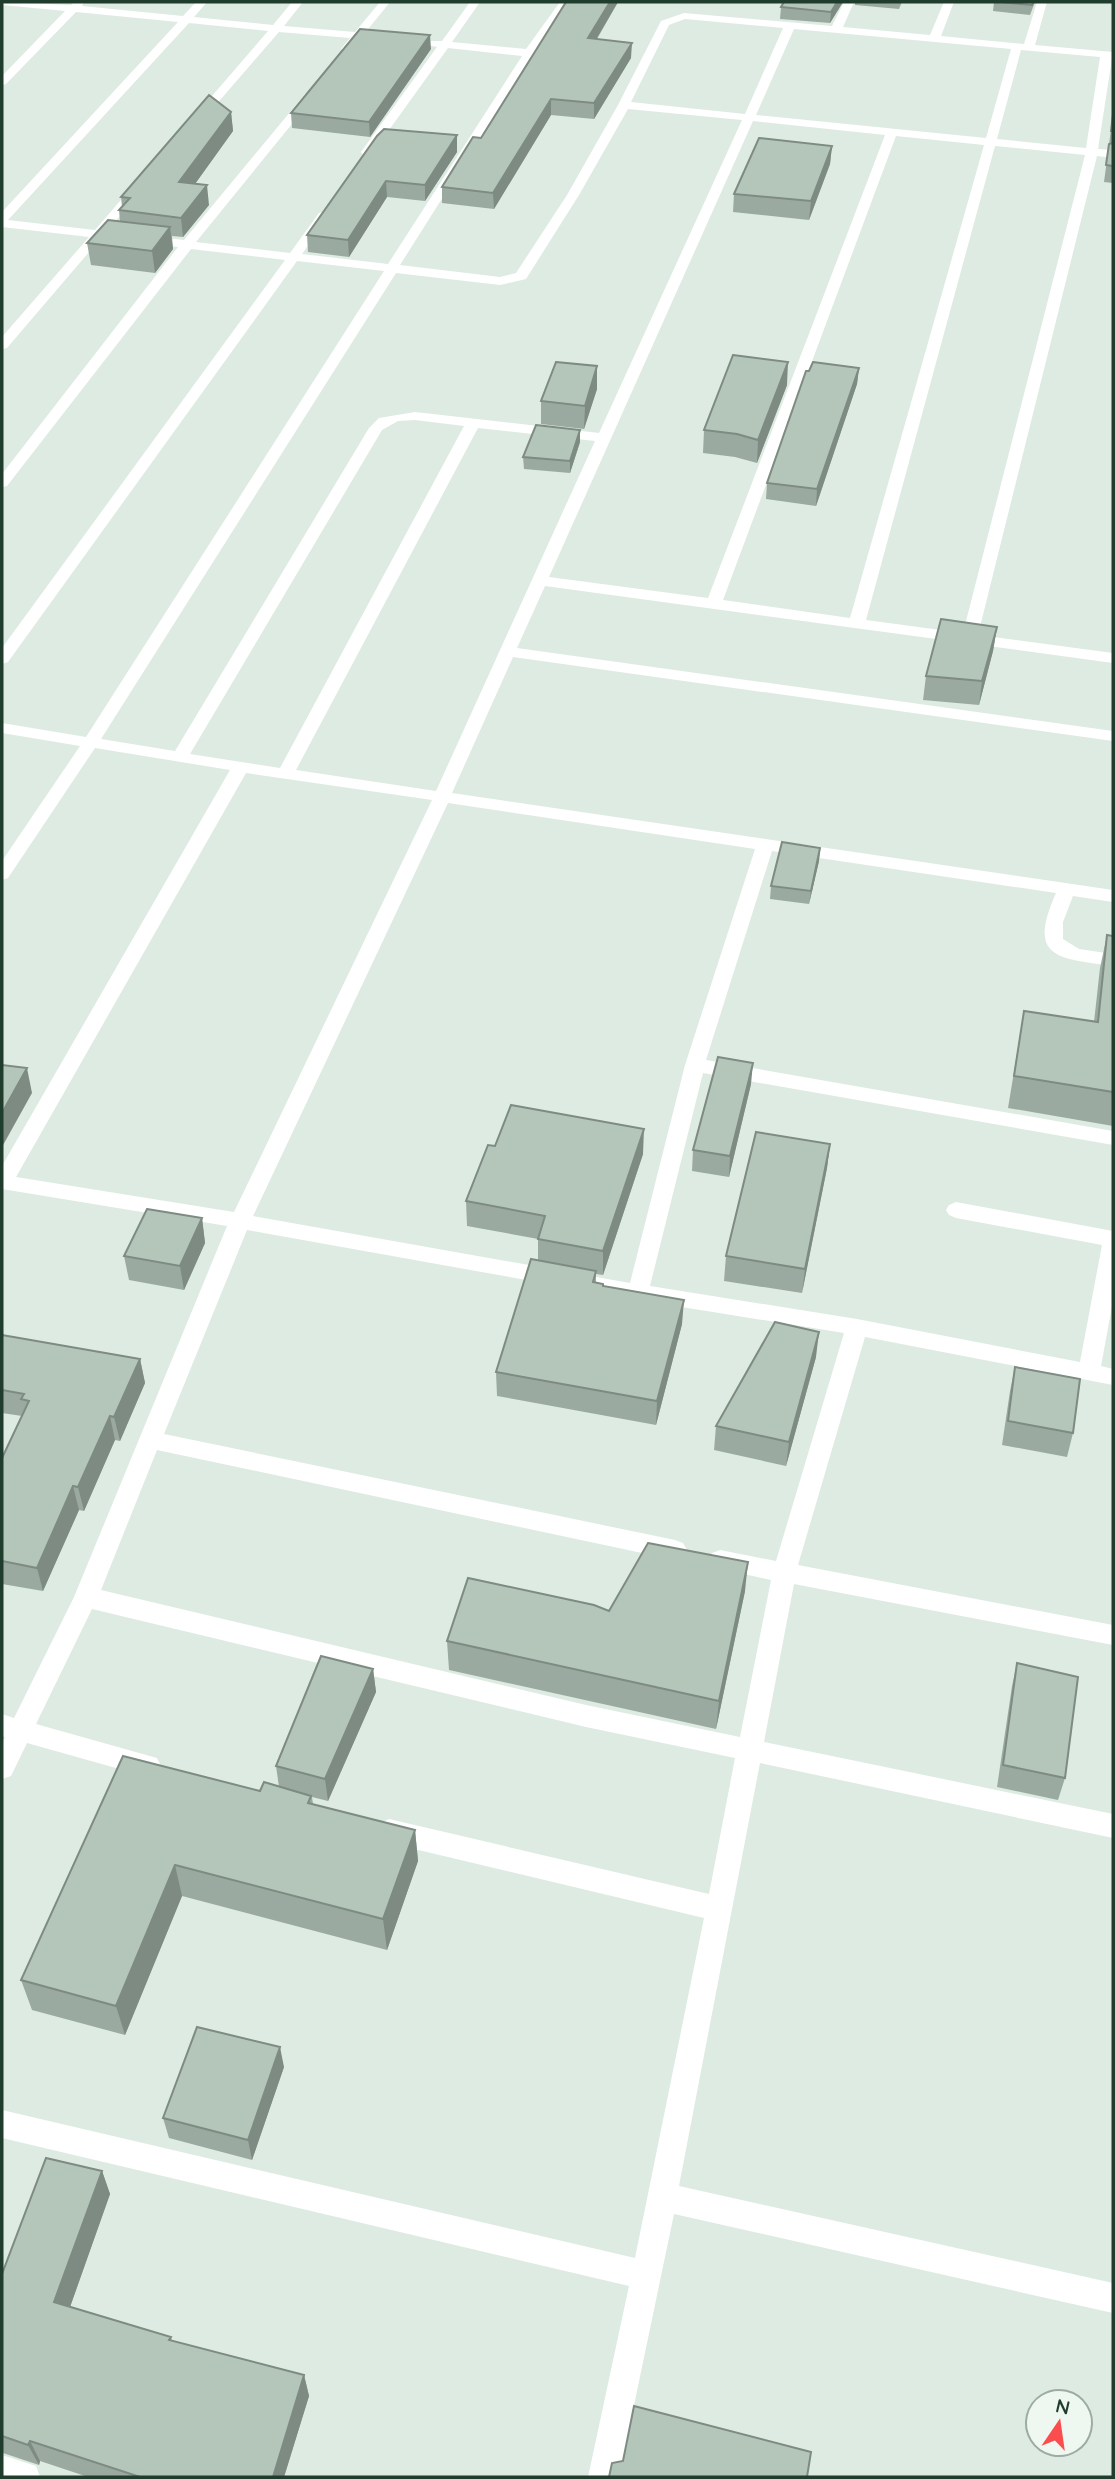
<svg xmlns="http://www.w3.org/2000/svg" width="1115" height="2479" viewBox="0 0 1115 2479" font-family="Quicksand,sans-serif">
	<rect width="100%" height="100%" fill="#deebe2"/>
	<g fill="none" stroke-linecap="round" stroke-linejoin="round">
		<!-- minor -->
		<path fill="#fff" fill-rule="evenodd" d="M2 2 71 5 74 2H84L82 6 183 16 196 2H207L194 17 273 25 292 2H303L284 26 355 32 380 2H390L365 33 373 35V39L360 40 351 51 341 49 350 38 279 32 201 122H193V118L268 31 189 23 8 220 95 230 133 186 137 185 143 189 107 231 184 240 305 94 309 93 315 96 313 98 196 242 290 253 319 213 323 212 329 216 302 254 388 264 522 56 448 48 371 155H363L361 152 437 47 428 45V41H442L470 2H480L452 42 526 49 560 2H570L534 53 400 265 500 277 516 273 567 195 618 105 661 21 684 13 832 26 844 2H854L843 27 930 35 944 2H954L941 36 1024 44 1037 2H1047L1035 45 1113 52 1098 149 1113 150V158L1097 156 978 635 1113 653V663L545 586 517 648 1113 731V741L513 657 452 793 1113 890V902L1073 896 1063 922V939L1079 949 1113 954V966C1056 958 1027 958 1056 893L772 851 706 1060 1113 1131V1145L703 1073 650 1286 857 1319 1080 1362 1102 1245 956 1218 949 1215 946 1210 949 1205 956 1202 1113 1231V1301L1101 1366 1113 1369V1385L865 1337 798 1565 1113 1625V1645L794 1584 764 1742 1113 1814V1838L760 1763 679 2186 1113 2283V2313L674 2214 619 2477H588L629 2286 2 2138V2110L635 2258 704 1918 389 1843 380 1839 376 1831 380 1823 389 1819 709 1894 735 1758 586 1727 92 1609 36 1724 157 1758 161 1766 157 1774 148 1777 27 1743 11 1776 2 1779V1743L5 1737 2 1736V1714L14 1718 74 1597 227 1226 2 1189V1166L230 770 95 748 8 878 2 880V861L80 746 2 733V723L86 737 384 271 297 261 8 662 2 664V648L285 260 191 249 7 486 2 487V474L178 247 101 238 7 348 2 349V337L89 237 2 227V212L178 22 76 12 6 84 2 85V76L65 11 2 5ZM685 19 783 28 745 114 631 102 669 25ZM794 29 1011 49 986 138 756 115ZM1021 50 1100 57 1086 148 997 139ZM628 109 742 120 599 433 415 412 379 418 369 428 175 751 101 739 396 273 500 285 526 279 579 195ZM753 121 885 135 708 598 549 577ZM896 136 984 145 850 618 723 600ZM995 146 1085 155 963 633 866 620ZM415 420 464 426 280 768 190 754 382 430 398 421ZM478 428 595 441 436 791 296 770ZM246 773 432 800 234 1212 16 1177ZM448 803 755 849 685 1065 630 1283 253 1216ZM247 1230 638 1300 844 1333 776 1561 720 1550 712 1553 708 1560 712 1567 771 1580 740 1737 586 1705 101 1590 157 1450 675 1560 683 1557 687 1550 683 1543 675 1540 164 1434Z
			M2 2455 36 2466 40 2477H2Z"/>
	</g>
	<!-- wall -->
	<path fill="#9baaa0" d="M566 2H618L597 39 631 58 594 119 551 115 494 209 442 203V187L481 138Z
		M784 2H843L830 23 780 19 781 7Z
		M855 2H902L899 9 855 5Z
		M994 2H1035L1030 15 993 11Z
		M431 49 370 137 292 128 291 113Z
		M231 112 233 131 195 184 209 205 183 237 172 236 173 249 155 273 91 265 87 243 120 222 119 210 122 207 121 197Z
		M1113 114V183L1104 182Z
		M377 136 457 152 425 201 387 197 349 257 308 252 307 235Z
		M832 146 830 164 809 220 733 212 734 194Z
		M859 368 857 384 816 506 766 499 767 483Z
		M787 385 757 463 735 457 703 453 704 430Z
		M597 389 584 429 541 424V401Z
		M580 430V442L570 473 524 469 523 457Z
		M997 627 993 651 979 705 923 700 926 676Z
		M820 848 819 861 809 904 770 899 771 886Z
		M1107 935 1113 936V1126L1008 1108 1024 1011 1094 1022 1100 968Z
		M751 1084 729 1177 692 1171 693 1150Z
		M830 1144 827 1168 802 1293 724 1281 726 1256Z
		M495 1146 643 1154 603 1275 596 1274V1283L603 1284V1286L682 1324 656 1425 497 1396 496 1372 538 1260V1239L467 1226 466 1201Z
		M202 1218 205 1243 184 1290 129 1280 124 1256Z
		M2 1335 140 1359 145 1383 120 1441 115 1440 84 1511 79 1510 43 1591 2 1584V1458L22 1416 2 1413Z
		M816 1357 786 1466 714 1450 716 1426Z
		M1015 1367 1073 1433 1067 1457 1002 1445 1010 1391Z
		M745 1591 716 1729 449 1670 447 1641Z
		M1017 1663 1065 1778 1058 1800 997 1787 1012 1686Z
		M373 1669 376 1692 328 1801 312 1797 313 1804 415 1830 418 1861 387 1950 182 1896 125 2035 32 2010 21 1980 260 1791 279 1787 276 1766Z
		M284 2067 252 2160 169 2138 163 2118Z
		M102 2171 110 2194 70 2307 171 2337 172 2341 304 2375 309 2396 284 2477H88L40 2461 39 2465 3 2453H2V2274Z"/>
	<!-- shaded-wall -->
	<path fill="#7e8b82" d="M610 2H618L588 53V38Z
		M837 2H843L830 23 831 12Z
		M430 35 431 49 370 137 369 122Z
		M632 43 631 58 594 119V103Z
		M551 99V115L494 209 493 193Z
		M231 112 233 131 182 202 179 182Z
		M457 135V152L425 201V185Z
		M832 146 830 164 809 220 811 201Z
		M386 181 387 197 349 257 348 240Z
		M207 185 209 205 183 237 181 218Z
		M170 227 173 249 155 273 152 251Z
		M788 362 787 385 757 463 758 440Z
		M597 366V389L584 429 585 406Z
		M859 368 857 384 816 506 817 489Z
		M580 430V442L570 473V461Z
		M997 627 993 651 979 705 982 681Z
		M820 848 819 861 809 904 811 891Z
		M753 1063 751 1084 729 1177 730 1156Z
		M27 1068 32 1093 2 1147V1113Z
		M644 1129 643 1154 603 1275V1251Z
		M830 1144 827 1168 802 1293 805 1269Z
		M202 1218 205 1243 184 1290 180 1266Z
		M684 1300 682 1324 656 1425 657 1401Z
		M819 1332 816 1357 786 1466 789 1442Z
		M140 1359 145 1383 120 1441 114 1417Z
		M110 1416 115 1440 84 1511 78 1487Z
		M73 1486 79 1510 43 1591 37 1568Z
		M748 1562 745 1591 716 1729 719 1701Z
		M373 1669 376 1692 328 1801 325 1779Z
		M415 1830 418 1861 387 1950 383 1919Z
		M175 1865 182 1896 125 2035 116 2006Z
		M280 2047 284 2067 252 2160 248 2140Z
		M102 2171 110 2194 64 2324 54 2302Z
		M304 2375 309 2396 284 2477H273Z
		M30 2441 40 2461 39 2465 28 2445Z"/>
	<!-- building -->
	<path fill="#b4c6ba" stroke="#7e8b82" stroke-width="2" d="M566 2H610L588 38 632 43 594 103 551 99 493 193 442 187 473 137 481 138Z
		M784 2H837L831 12 781 7Z
		M1001 2H1033L1032 5Z
		M360 29 430 35 369 122 291 113Z
		M209 95 231 112 179 182 207 185 181 218 119 210 130 198 121 197Z
		M1113 114V131H1111Z
		M384 129 457 135 425 185 386 181 348 240 307 235 377 136Z
		M759 138 832 146 811 201 734 194Z
		M1113 143V166L1106 165 1109 144Z
		M108 220 170 227 152 251 87 243Z
		M733 355 788 362 758 440 737 434 704 430Z
		M556 362 597 366 585 406 541 401Z
		M813 362 859 368 817 489 767 483 806 371H809Z
		M536 425 580 430 570 461 523 457Z
		M941 619 997 627 982 681 926 676Z
		M782 842 820 848 811 891 771 886Z
		M1107 935 1113 936V1092L1014 1076 1024 1011 1098 1022Z
		M718 1057 753 1063 730 1156 693 1150Z
		M2 1065 27 1068 2 1113Z
		M511 1105 644 1129 603 1251 538 1239 545 1216 466 1201 488 1145 495 1146Z
		M756 1132 830 1144 805 1269 726 1256Z
		M147 1209 202 1218 180 1266 124 1256Z
		M531 1259 596 1271 593 1282 603 1284V1286L684 1300 657 1401 496 1372Z
		M775 1322 819 1332 789 1442 716 1426Z
		M2 1335 140 1359 114 1417 110 1416 78 1487 73 1486 37 1568 2 1561V1458L29 1401 21 1399 24 1394 2 1390Z
		M1015 1367 1080 1379 1073 1433 1008 1421Z
		M648 1543 748 1562 719 1701 447 1641 468 1578 594 1605 609 1611Z
		M321 1656 373 1669 325 1779 276 1766Z
		M1017 1663 1078 1677 1065 1778 1003 1765Z
		M123 1756 260 1791 264 1782 311 1796 308 1803 415 1830 383 1919 175 1865 116 2006 21 1980Z
		M197 2027 280 2047 248 2140 163 2118Z
		M46 2158 102 2171 54 2302 171 2337 169 2340 304 2375 273 2477H140L30 2441 28 2445 2 2436V2274Z
		M634 2406 811 2452 807 2477H609L612 2463 623 2461Z"/>
	<!-- border -->
	<rect width="1115" height="2479" fill="none" stroke="#1f3c2d" stroke-width="7"/>
	<!-- north arrow -->
	<g transform="translate(1059 2423) rotate(13)"><circle r="33" fill="#eff7f1" stroke="#9caca3" stroke-width="2"/>
	<path d="M0-5L12 26L0 18L-12 26Z" fill="#fb4d4d"/>
	<text y="-10" font-size="19" font-weight="bold" text-anchor="middle" fill="#1f3c2d">N</text>
	</g>
</svg>
